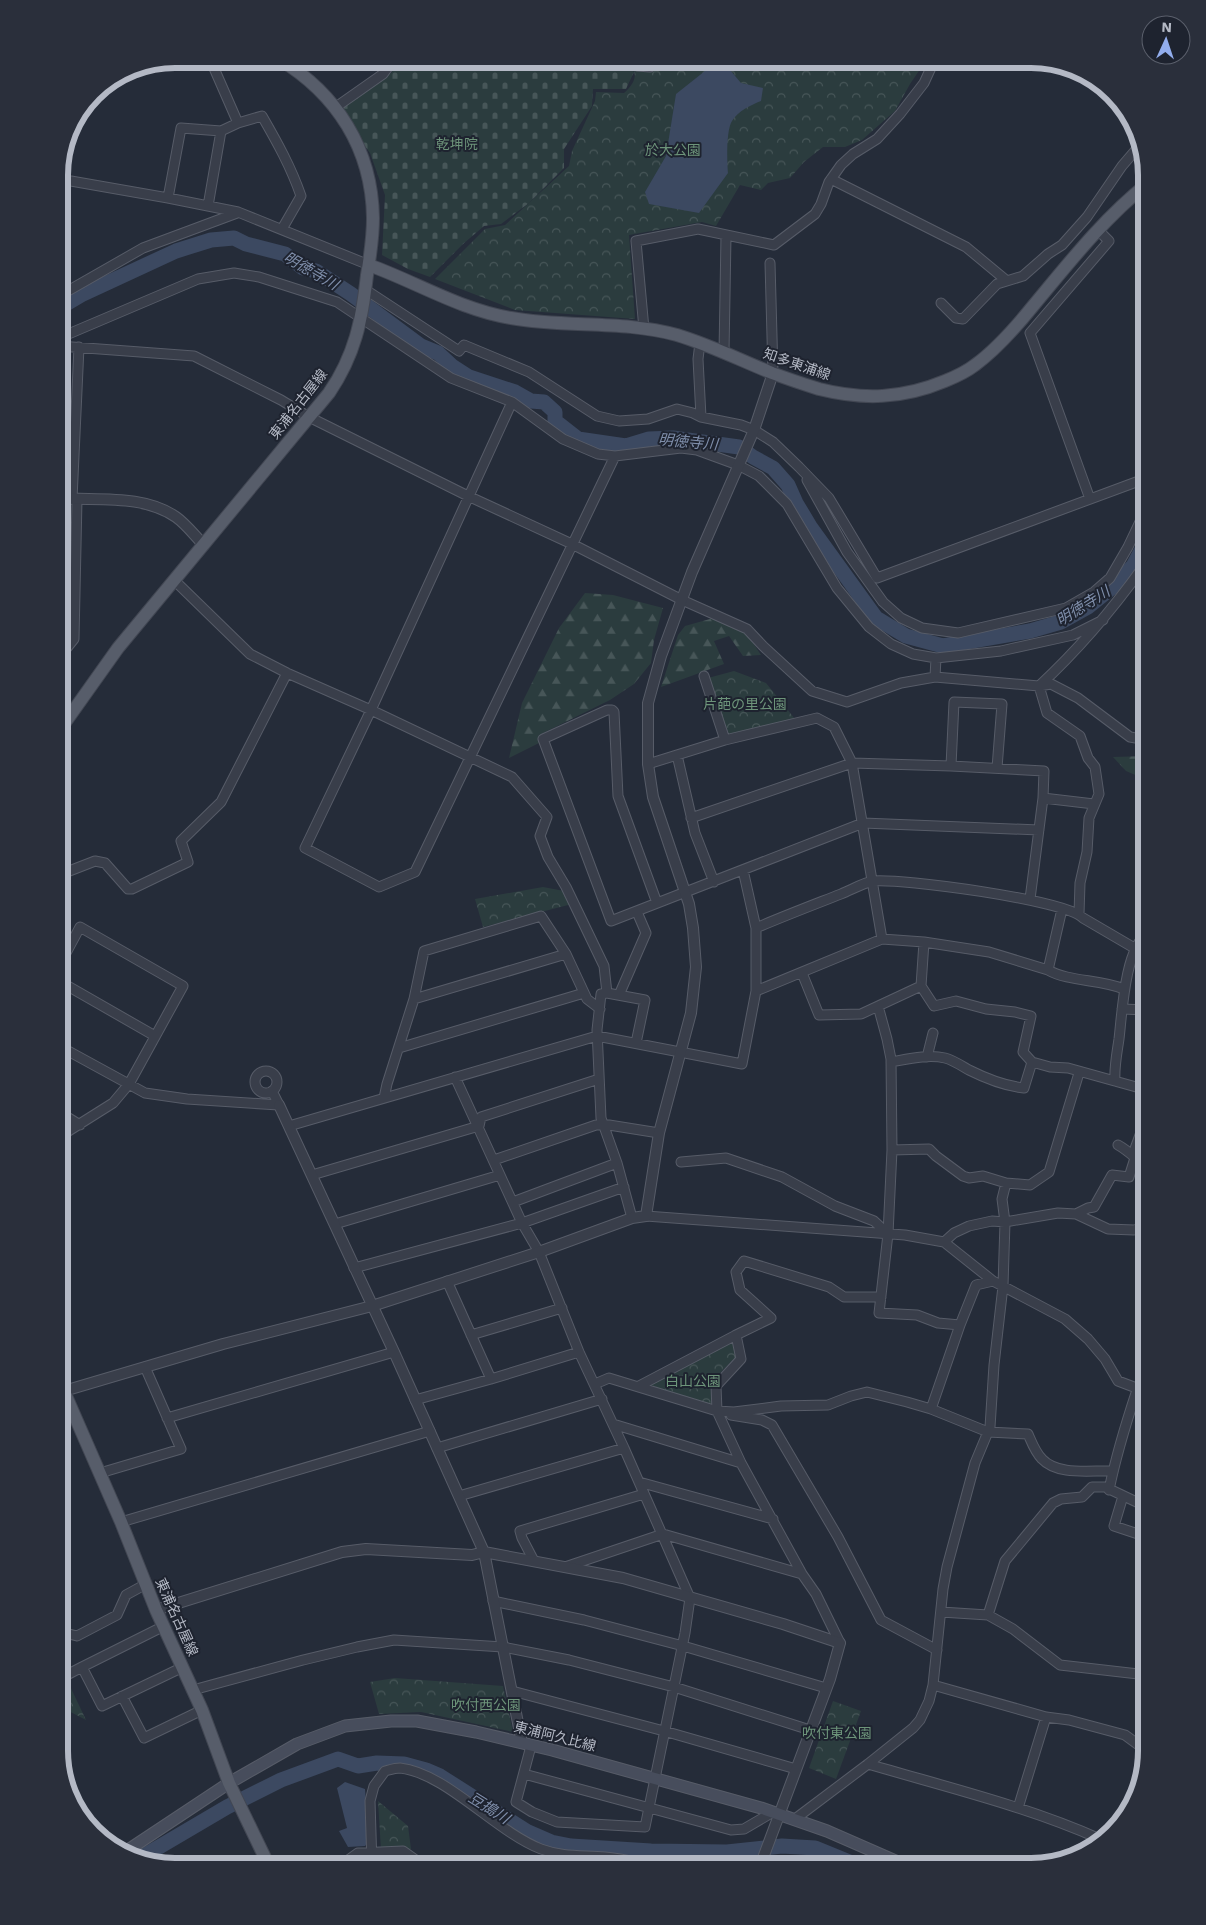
<svg xmlns="http://www.w3.org/2000/svg" width="1206" height="1925" viewBox="0 0 1206 1925" font-family="'Work Sans','Noto Sans JP',sans-serif">
	<defs>
		<pattern id="forest-firs" width="22" height="20" patternUnits="userSpaceOnUse" patternTransform="scale(1.25)"><rect width="22" height="20" fill="#2b3c3e"/><path d="M5 1l3.5 6h-7zM16 11l3.5 6h-7z" fill="#475658"/></pattern>
		<pattern id="cemetery-stones" width="16" height="16" patternUnits="userSpaceOnUse" patternTransform="scale(1.25)"><rect width="16" height="16" fill="#2b3c3e"/><path d="M2 7V4a2 2 0 0 1 4 0v3zM10 15v-3a2 2 0 0 1 4 0v3z" fill="#475658"/></pattern>
		<pattern id="park-crowns" width="20" height="18" patternUnits="userSpaceOnUse" patternTransform="scale(1.25)"><rect width="20" height="18" fill="#2b3c3e"/><path d="M2 6a3 3 0 1 1 6 0M12 15a3 3 0 1 1 6 0" fill="none" stroke="#475658"/></pattern>
	</defs>
	<rect width="100%" height="100%" fill="#252c39"/>
	<!-- forest -->
	<path fill="url(#forest-firs)" d="M585 593 613 595 663 608 654 640 651 663 634 684 610 700 539 735V743L509 758 522 703 559 628Z
		M717 617 747 634 761 655 743 656 729 636 714 641 724 664 661 687 678 635 685 626Z
		M1147 756V780L1126 771 1113 757Z"/>
	<!-- cemetery -->
	<path fill="url(#cemetery-stones)" d="M401 59H623L634 72 626 89H593L592 106 564 149V168L529 203 501 224 484 226 463 244 430 277 408 269 382 255 385 195 370 153 336 107 391 73Z"/>
	<!-- park -->
	<path fill="url(#park-crowns)" d="M626 59H927L910 84 895 111 862 140 845 147H823L804 162 790 178 768 183 761 190 740 185 716 226 702 222 629 235 635 319 515 310 435 279 485 229 505 225 569 166 572 151 595 101 596 92 624 93C638 80 638 72 626 59Z
		M734 671 766 683 795 719 729 735 708 678Z
		M543 887 564 891 572 904 483 927 475 899Z
		M733 1342 736 1357 710 1383 712 1406 650 1385Z
		M395 1678 503 1686 513 1732 421 1712 379 1714 370 1682Z
		M68 1682 86 1720 59 1706V1686Z
		M833 1701 861 1711 836 1779 809 1768Z
		M378 1801 408 1826 411 1849 381 1850Z"/>
	<!-- water -->
	<path fill="#3c4961" d="M730 70 741 83 763 88 761 101C751 105 738 111 732 121 726 130 727 162 728 173L699 213 649 204 645 192 666 156 676 94 705 71Z
		M345 1782 365 1789 369 1841 365 1846 348 1847 339 1831 347 1828 337 1788Z"/>
	<g fill="none" stroke-linecap="round" stroke-linejoin="round">
		<!-- river -->
		<path stroke="#3c4961" stroke-width="15" d="M59 308 81 295 176 251 211 240 234 238 246 244 285 254 303 268 316 271 351 294 421 346 438 353 452 366 469 377 515 392 531 401 544 402 555 412V421L578 439 626 446 649 439 673 438 739 447 753 457 773 468 788 485 796 503 811 528 876 618 906 636 943 646 1030 631 1061 622 1088 607 1114 586 1133 566 1147 540
			M142 1857 227 1807 281 1780 338 1759 358 1766 377 1763 404 1764 426 1770 440 1776 528 1832 551 1842 571 1846 651 1851 727 1852 782 1846 815 1848 859 1866"/>
		<!-- minor casing -->
		<g stroke="#575c68" stroke-width="11">
			<path id="minor" d="M210 59 238 123 262 116C277 142 291 167 301 196L282 229
				M628 59 637 66 650 67
				M336 107 383 74 394 59
				M831 179 966 247 1007 281
				M59 180 71 181 168 198 238 212 369 265
				M168 198 181 128 221 131 238 123
				M208 206 221 131
				M770 263 773 373
				M366 290 459 351 464 345 529 372 597 416 619 421 648 419 677 409 693 413 701 417
				M59 296 143 248 237 213
				M941 303 956 318 963 319 997 284 1023 276 1048 254 1062 245 1087 217 1122 166 1140 145
				M644 329 636 241 698 229 774 245 815 214 821 204 829 182 841 165 853 154 877 139 900 114 924 83 935 59
				M59 338 198 279 234 273 259 277 337 302 451 378 512 402 563 439 598 454 615 456 681 448 697 450 738 465 759 476 787 504 837 588 869 627 891 644 913 654 936 658 1001 651 1073 635 1103 620
				M700 343 698 359 701 417 741 425 754 430 773 442 799 467 829 498 877 578 1147 478
				M59 346 194 356 281 400 309 417 468 496 574 545 682 600 747 629 763 646 812 691 847 702 901 683 935 677
				M724 353 726 236
				M512 402 371 710 305 848 379 887 415 872 615 456
				M807 480 847 552 883 602 901 618 922 628 958 633 1066 608 1094 592 1110 578 1128 547 1147 507
				M72 499 79 347
				M1090 499 1030 333 1109 241 1099 231
				M174 580 250 654 287 673 371 710 512 777 547 817 540 836 548 857 566 887 604 966 607 993
				M59 650 66 649 74 639 77 499
				M936 658 935 677 1039 686 1051 684 1078 698 1130 737 1147 740
				M704 676 725 740
				M1039 686 1047 713 1080 736 1088 758 1095 767 1099 794 1089 818 1087 852 1080 883 1079 914
				M1039 686C1078 650 1112 610 1143 567L1147 559
				M677 755 695 833 714 882
				M648 764 725 740 817 718 834 727 852 763 882 939
				M951 766 954 702 1002 704 997 768
				M1043 798 1094 804
				M691 818 852 763 951 766 1044 771 1043 798 1030 899
				M59 875 95 861 105 863 128 889H132L188 862 181 841 221 802 287 673
				M657 903 618 796 614 712 612 710H607L543 739 611 921 863 823 1039 830
				M756 928C784 916 813 905 841 894 851 890 863 883 873 881 901 878 1066 900 1083 918L1136 949
				M1048 970C1069 982 1100 979 1124 989
				M802 973 819 1015 861 1014 921 986 924 942
				M59 981 155 1036
				M921 986 934 1006 956 1001 986 1009 1015 1012 1031 1016 1023 1052 1032 1062 1050 1067 1068 1068 1147 1090
				M756 991 882 939 924 942 989 952 1048 970 1062 909
				M619 995 646 933 637 912
				M414 999 566 954
				M878 1006 887 1039 891 1059 892 1150 888 1234 879 1313 917 1315 938 1323 960 1325
				M1122 1009 1147 1010
				M59 1046 145 1093 187 1099 279 1105 272 1091
				M399 1048 584 993
				M927 1057 933 1033
				M891 1062C908 1059 928 1054 945 1058 953 1060 962 1066 969 1070 987 1079 1005 1086 1024 1088L1032 1062
				M255 1082a11 11 0 1 1 22 0a11 11 0 1 1-22 0Z
				M455 1077 522 1223 539 1252 579 1352 624 1448 690 1598 685 1633 645 1827 557 1822 532 1812 516 1802 531 1746
				M1115 1081C1114 1067 1117 1053 1119 1039 1122 1014 1125 948 1147 934
				M384 1098 387 1084 414 999 424 951 541 916 566 954 587 999 600 1009
				M59 1112 80 1125
				M289 1126 597 1036 742 1064 756 991V928L743 870
				M59 1137 113 1103 129 1084 183 986 80 927 59 966
				M1118 1145C1129 1151 1137 1160 1147 1167
				M892 1150 929 1149 936 1156 963 1176 969 1178 983 1176 1006 1183 1030 1185 1049 1172 1079 1073
				M1133 1154 1143 1127 1147 1103
				M494 1160 596 1125H609L659 1133
				M681 1162 726 1158 782 1177 835 1206 874 1221 888 1234
				M312 1175 479 1126 481 1117 599 1079
				M513 1202 617 1163
				M1076 1214 1088 1208 1094 1207 1112 1175 1129 1177 1135 1158
				M646 1216 905 1235 944 1242 993 1281 1065 1319 1088 1339 1105 1359 1118 1381 1147 1392
				M632 1218 617 1163 601 1118 597 1030 601 994 607 993 645 1000 636 1043
				M335 1224 500 1175
				M944 1242 954 1233 969 1226 992 1221 1005 1222 1058 1213 1076 1214 1108 1229 1134 1230 1147 1227
				M354 1268 522 1223 624 1187
				M447 1281 491 1379
				M471 1335 562 1308
				M595 1384 609 1378 717 1411 741 1463 802 1574 816 1594 840 1643
				M639 1386 736 1335
				M415 1400 491 1379 579 1352
				M931 1409 960 1325 976 1285 993 1281
				M717 1411 734 1412 781 1406 828 1405 851 1396 867 1392 907 1402 931 1409 988 1432 1028 1434C1032 1443 1035 1452 1042 1459 1058 1476 1091 1470 1112 1471
				M717 1411 716 1386 741 1359 736 1335 771 1318 740 1290 736 1272 744 1261 829 1287 844 1297H881
				M731 1415 762 1420 772 1425 838 1537 881 1620 937 1650
				M167 1418 394 1352
				M613 1424 741 1463
				M437 1448 602 1399
				M100 1473 181 1449 145 1367
				M639 1482 773 1519
				M1109 1490C1116 1456 1126 1423 1137 1390
				M459 1496 624 1448
				M1123 1496 1114 1526 1147 1537
				M121 1522 430 1431
				M534 1561 522 1538 520 1531 644 1494
				M565 1567 663 1534 802 1574
				M493 1601 584 1620 683 1646 826 1688
				M941 1612 988 1615 1013 1629 1060 1665 1147 1675
				M988 1615 1005 1561 1053 1503 1061 1499 1082 1497 1092 1487H1105L1147 1507
				M59 1620 65 1633 77 1636 117 1615 126 1595 146 1584
				M164 1626 82 1667 102 1706 183 1667
				M59 1679 82 1667
				M933 1685 1046 1717 1069 1720 1125 1735 1140 1746 1146 1754
				M193 1690 303 1660 357 1647 394 1640 503 1647 569 1660 674 1687 810 1730
				M512 1691 664 1731 796 1769
				M122 1696 144 1738 202 1710
				M868 1764C946 1787 1026 1806 1100 1839
				M524 1774 731 1830 744 1829 773 1812
				M1018 1808 1046 1717
				M795 1819 868 1764 913 1728 920 1720 929 1701 933 1685 943 1589 947 1567 975 1463 990 1427 994 1365 1003 1286 1005 1222 1002 1199 1006 1183
				M340 1866 358 1853 403 1851 424 1866
				M372 1866 370 1801 374 1786 385 1771C389 1770 395 1768 400 1768 446 1773 495 1831 541 1849 562 1857 583 1855 605 1857 617 1858 630 1861 643 1863
				M640 1866 643 1863 685 1866"/>
		</g>
		<!-- tertiary casing -->
		<g stroke="#575c68" stroke-width="12">
			<path id="tertiary" d="M59 498C97 501 143 494 176 517 186 524 195 536 203 544
				M279 1105 394 1352 484 1552 522 1743
				M64 1391 223 1344 372 1306 539 1252 632 1218 646 1216 659 1133 691 1013 696 967 693 928 689 904 653 797 648 764V703L661 656 692 572 754 430 773 373
				M156 1610 342 1552 366 1549 472 1555 484 1552 623 1578 783 1624 840 1643 830 1679 760 1866"/>
		</g>
		<!-- secondary casing -->
		<g stroke="#575c68" stroke-width="13">
			<path id="secondary" d="M125 1852 229 1783 297 1744 345 1726 391 1721H417L476 1732 552 1750 761 1808 827 1831 907 1866"/>
		</g>
		<!-- primary casing -->
		<g stroke="#424753" stroke-width="14">
			<path id="primary" d="M369 265C416 282 461 310 511 318 565 328 623 320 677 335 710 345 740 360 772 373 788 379 803 384 819 389 863 400 902 399 945 381 955 377 966 372 975 365 997 349 1016 327 1033 306 1068 264 1104 218 1147 184
				M59 731 118 648 329 393C355 355 362 320 367 275 370 257 373 237 373 218 372 149 337 94 279 59
				M59 1380 121 1522 156 1610 202 1710 229 1783 269 1866"/>
		</g>
		<!-- minor -->
		<use href="#minor" stroke="#393e4a" stroke-width="9"/>
		<!-- tertiary -->
		<use href="#tertiary" stroke="#393e4a" stroke-width="10"/>
		<!-- secondary -->
		<use href="#secondary" stroke="#474d5c" stroke-width="11"/>
		<!-- primary -->
		<use href="#primary" stroke="#575d6a" stroke-width="12"/>
	</g>
	<g text-anchor="middle" dominant-baseline="central" stroke-width="4" stroke-linejoin="round" paint-order="stroke">
		<!-- park labels -->
		<g font-size="14" fill="#6d947a" stroke="#1e232f">
			<text x="457" y="144">乾坤院</text>
			<text x="673" y="150">於大公園</text>
			<text x="745" y="704">片葩の里公園</text>
			<text x="693" y="1381">白山公園</text>
			<text x="486" y="1705">吹付西公園</text>
			<text x="837" y="1733">吹付東公園</text>
		</g>
		<!-- street labels -->
		<g font-size="14" fill="#b4b9c5" stroke="#1e232f">
			<text transform="translate(797 364) rotate(19)">知多東浦線</text>
			<text transform="translate(298 404) rotate(-52)">東浦名古屋線</text>
			<text transform="translate(177 1617) rotate(66)">東浦名古屋線</text>
			<text transform="translate(555 1736) rotate(14)">東浦阿久比線</text>
		</g>
		<!-- water labels -->
		<g font-size="15" font-style="italic" fill="#7f8eaa" stroke="#1e232f">
			<text transform="translate(311 271) rotate(30)">明徳寺川</text>
			<text transform="translate(688 442) rotate(5)">明徳寺川</text>
			<text transform="translate(1083 606) rotate(-32)">明徳寺川</text>
			<text transform="translate(489 1808) rotate(32)">豆搗川</text>
		</g>
	</g>
	<!-- crop -->
	<path d="M0 0H1206V1925H0ZM175 68H1031A107 107 0 0 1 1138 175V1751A107 107 0 0 1 1031 1858H175A107 107 0 0 1 68 1751V175A107 107 0 0 1 175 68Z" fill="#2a2f3b" fill-rule="evenodd"/>
	<path fill="none" stroke="#b4b9c5" stroke-width="6" d="M175 68H1031A107 107 0 0 1 1138 175V1751A107 107 0 0 1 1031 1858H175A107 107 0 0 1 68 1751V175A107 107 0 0 1 175 68Z"/>
	<!-- north arrow -->
	<g transform="translate(1166 40) rotate(3)"><circle r="24" fill="#1e232f" stroke="#5a5f6b"/>
	<path d="M0-4L9 19L0 12L-9 19Z" fill="#92aded"/>
	<text y="-8" font-size="14" font-weight="bold" text-anchor="middle" fill="#b4b9c5">N</text>
	</g>
</svg>
